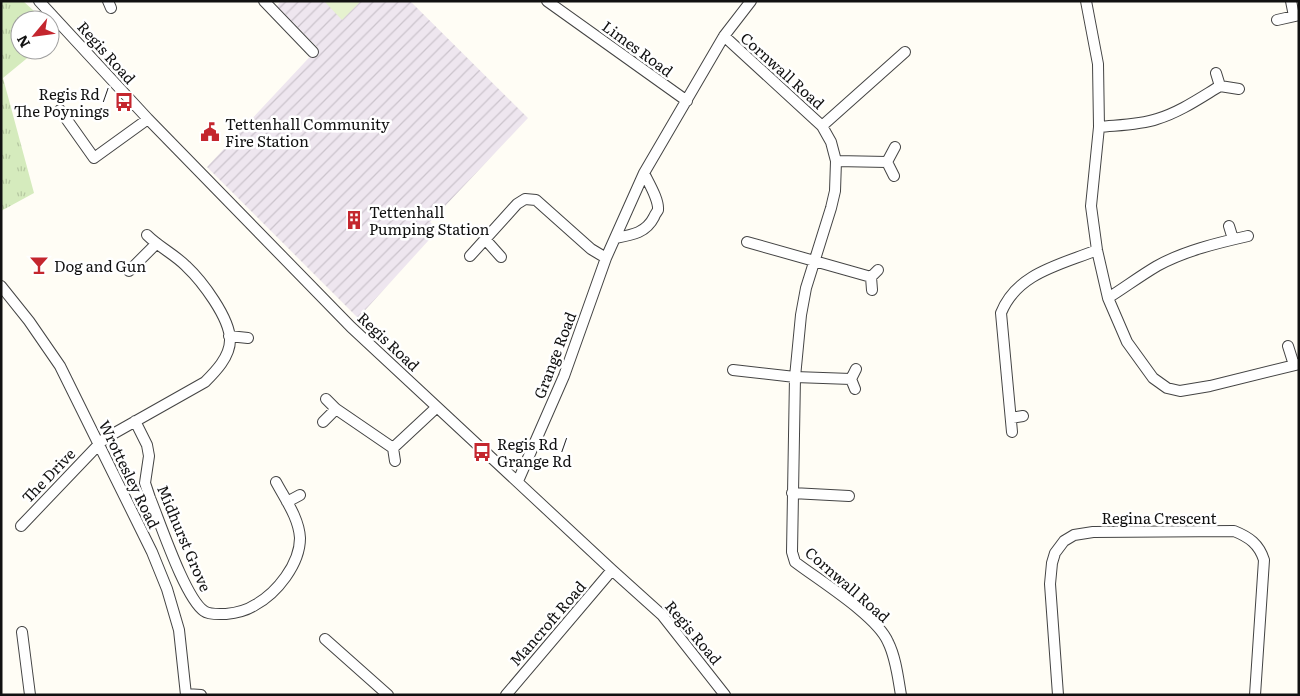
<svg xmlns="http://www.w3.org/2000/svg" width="1300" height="696" viewBox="0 0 1300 696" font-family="Literata,serif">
	<defs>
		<pattern id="industrial-furrows" width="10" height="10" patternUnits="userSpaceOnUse" patternTransform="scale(1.25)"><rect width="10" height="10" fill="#eee6ef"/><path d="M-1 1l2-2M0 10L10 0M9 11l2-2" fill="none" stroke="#cbc4cc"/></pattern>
		<pattern id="grass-tufts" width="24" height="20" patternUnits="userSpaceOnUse" patternTransform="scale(1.25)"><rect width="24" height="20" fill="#d5ebbd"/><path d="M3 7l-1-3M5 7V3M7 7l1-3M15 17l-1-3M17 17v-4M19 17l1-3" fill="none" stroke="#b6c8a1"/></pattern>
	</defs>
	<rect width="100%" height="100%" fill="#fffdf5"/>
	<!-- industrial -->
	<path fill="url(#industrial-furrows)" d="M281 1H410L528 118 430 222 438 230 358 318 207 167 318 48 277 6Z"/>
	<!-- grass -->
	<path fill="url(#grass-tufts)" d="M1 1H23L44 20H20V50H37L3 78 34 193 1 211Z"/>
	<!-- pitch -->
	<path fill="#e6f2cf" d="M324 1H361L342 20Z"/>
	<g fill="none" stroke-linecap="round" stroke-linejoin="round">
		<!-- minor casing -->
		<g stroke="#444" stroke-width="12">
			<path id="minor" d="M39 1 148 119 351 327 612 570 662 615 725 695
				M108 1 111 8
				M264 1 313 52
				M547 1 687 101
				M1086 1 1098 64 1099 127 1091 206 1097 250 1108 298 1127 342 1153 378 1167 388 1180 391 1210 386 1299 364
				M1291 1 1294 16
				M1277 20 1299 15
				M724 36 822 126 831 142 836 161 835 191 831 208 806 288 801 315 795 377 792 552 795 562C820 581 877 616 888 642 896 658 898 678 901 695
				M1216 73 1220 86 1239 89
				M60 110 94 158 148 119
				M822 126 905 52
				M1099 127C1118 125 1139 125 1157 119 1180 112 1200 98 1220 86
				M836 161 887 162
				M894 176 887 162 895 147
				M1229 226 1233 239
				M615 238C632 235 646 233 654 217 655 214 657 212 658 210 659 199 648 182 644 173
				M485 239 501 257
				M747 242 871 277
				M470 256 517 204 525 199 536 200 591 249 606 258
				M129 271 156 244
				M1 286 29 321 60 366 152 552 167 589 179 630 186 695
				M872 290 871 277 878 270
				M1108 298C1124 288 1140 276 1157 266 1184 251 1217 243 1248 236
				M229 336 248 338
				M1288 346 1294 365
				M733 370 795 377 851 379
				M855 389 851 379 856 369
				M326 399 336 409 393 448
				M1011 418 1023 416
				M135 421 147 445 149 456 145 483 150 498C160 522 185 598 204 611 209 615 220 614 226 614 236 613 246 611 255 605 277 593 300 564 300 538 299 518 285 499 276 482
				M323 422 336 409
				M1012 432 1001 313C1017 273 1060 265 1097 250
				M395 461 393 448 437 407
				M518 481 564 376 606 258 644 173 724 36 751 1
				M792 493 849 496
				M287 502 300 495
				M21 526 104 439 205 382C215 372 230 357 230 340 230 318 202 281 186 266 174 254 159 247 147 235
				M22 632 30 695
				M325 639 388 695
				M186 694 201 695
				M506 695 612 570
				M1058 695 1050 584 1052 563 1055 553 1064 541 1074 535 1093 532 1234 531C1249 537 1259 544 1264 560L1255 695"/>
		</g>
		<!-- minor -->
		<use href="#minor" stroke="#fff" stroke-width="10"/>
	</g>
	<!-- icons -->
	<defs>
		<g id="bus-bare" transform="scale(1.5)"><path d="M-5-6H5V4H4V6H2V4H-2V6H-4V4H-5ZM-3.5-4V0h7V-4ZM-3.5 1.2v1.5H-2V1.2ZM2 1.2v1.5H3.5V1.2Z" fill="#c4262e" stroke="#fff" stroke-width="2.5" paint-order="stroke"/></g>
		<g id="civic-bare" transform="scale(1.5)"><path d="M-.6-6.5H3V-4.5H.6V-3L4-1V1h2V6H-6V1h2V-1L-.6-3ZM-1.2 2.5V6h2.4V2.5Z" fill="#c4262e" stroke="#fff" stroke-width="2.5" paint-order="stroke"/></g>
		<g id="building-bare" transform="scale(1.5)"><path d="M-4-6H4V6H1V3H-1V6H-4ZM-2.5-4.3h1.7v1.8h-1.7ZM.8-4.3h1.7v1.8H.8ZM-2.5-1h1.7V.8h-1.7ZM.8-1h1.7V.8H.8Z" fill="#c4262e" stroke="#fff" stroke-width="2.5" paint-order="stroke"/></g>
		<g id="bar-bare" transform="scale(1.5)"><path d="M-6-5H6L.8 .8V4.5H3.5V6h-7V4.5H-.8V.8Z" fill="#c4262e" stroke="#fff" stroke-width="2.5" paint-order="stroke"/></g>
	</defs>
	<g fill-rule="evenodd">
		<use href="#bus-bare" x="124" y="102"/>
		<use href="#civic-bare" x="210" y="132"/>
		<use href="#building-bare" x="354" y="220"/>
		<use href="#bar-bare" x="39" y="265"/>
		<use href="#bus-bare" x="482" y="452"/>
	</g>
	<g text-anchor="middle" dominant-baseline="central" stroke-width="5" stroke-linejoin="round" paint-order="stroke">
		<!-- street labels -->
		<g font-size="15" fill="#111" stroke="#fff">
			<text transform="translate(638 48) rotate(36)">Limes Road</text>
			<text transform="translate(107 52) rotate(48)">Regis Road</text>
			<text transform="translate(783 70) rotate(42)">Cornwall Road</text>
			<text transform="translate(389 341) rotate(43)">Regis Road</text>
			<text transform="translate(554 355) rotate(-69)">Grange Road</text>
			<text transform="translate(130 474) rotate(64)">Wrottesley Road</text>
			<text transform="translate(48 475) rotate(-46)">The Drive</text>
			<text x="1159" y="517">Regina Crescent</text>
			<text transform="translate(185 538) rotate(67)">Midhurst Grove</text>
			<text transform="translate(848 584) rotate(41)">Cornwall Road</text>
			<text transform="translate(547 623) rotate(-49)">Mancroft Road</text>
			<text transform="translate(694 632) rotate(50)">Regis Road</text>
		</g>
		<!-- poi labels -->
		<g font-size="15" fill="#111" stroke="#fff" text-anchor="start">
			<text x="109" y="93" text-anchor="end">Regis Rd /<tspan x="109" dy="17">The Poynings</tspan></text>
			<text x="225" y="123">Tettenhall Community<tspan x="225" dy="17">Fire Station</tspan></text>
			<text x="369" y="211">Tettenhall<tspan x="369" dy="17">Pumping Station</tspan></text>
			<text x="54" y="265">Dog and Gun</text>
			<text x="497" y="443">Regis Rd /<tspan x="497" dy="17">Grange Rd</tspan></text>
		</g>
	</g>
	<!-- border -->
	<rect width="1300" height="696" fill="none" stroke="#111111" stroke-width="5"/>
	<!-- north arrow -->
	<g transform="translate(35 35) rotate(241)"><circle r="24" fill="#ffffff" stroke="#a0a0a0"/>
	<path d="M0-4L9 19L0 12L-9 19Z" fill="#c4262e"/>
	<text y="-8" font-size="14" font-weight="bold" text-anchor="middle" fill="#111111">N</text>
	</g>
</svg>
